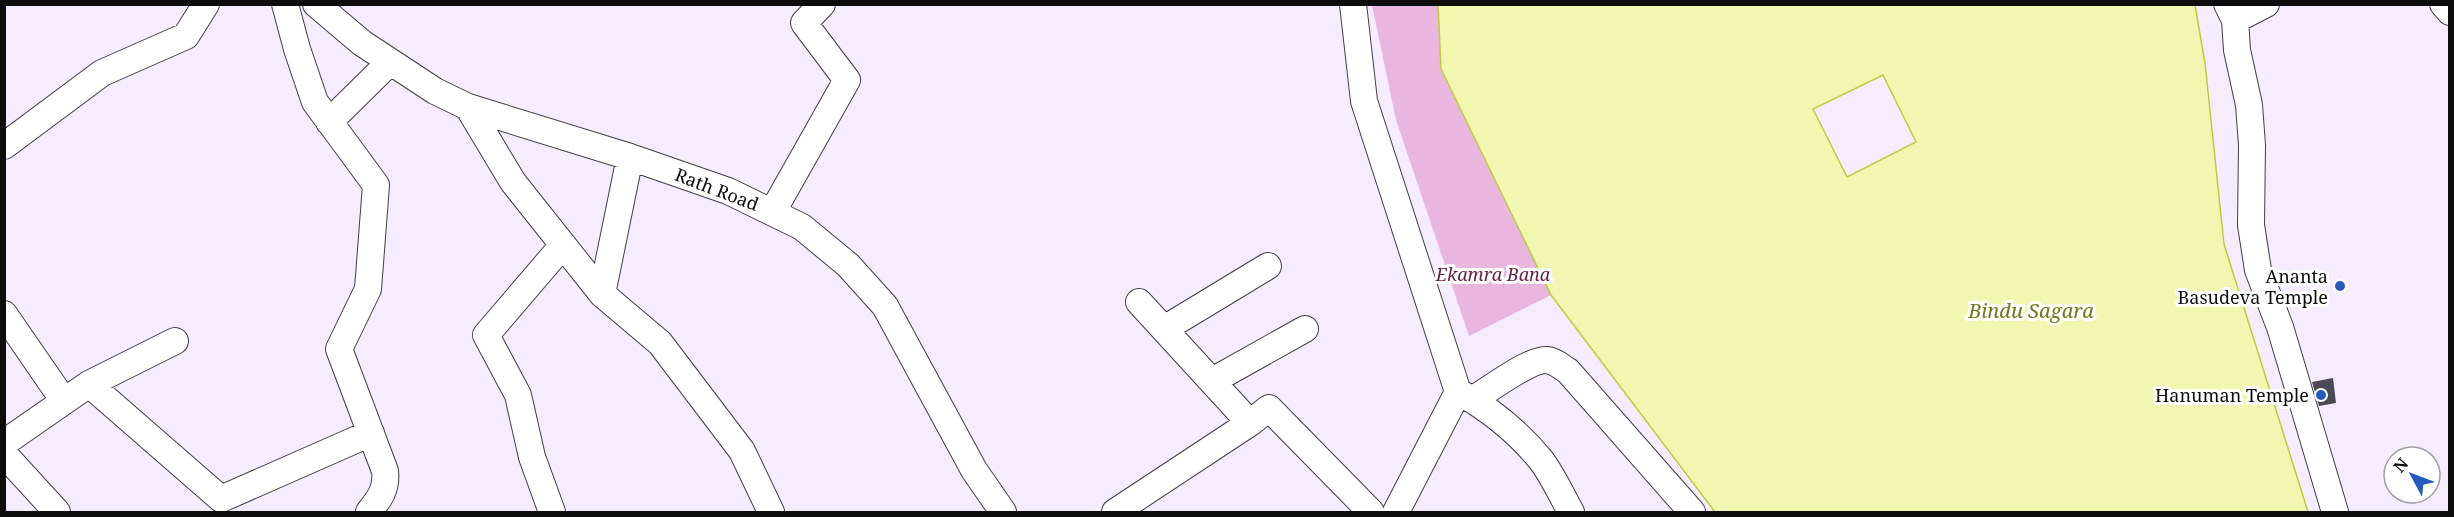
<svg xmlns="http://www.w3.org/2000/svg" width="2454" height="517" viewBox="0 0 2454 517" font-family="'Noto Serif',serif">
	<rect width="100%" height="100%" fill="#f5ecff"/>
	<!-- green -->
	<path fill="#e9b6df" d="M1372 5H1438L1441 70 1551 295 1469 336 1396 120Z"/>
	<!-- water -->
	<path fill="#f1f6b1" stroke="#becc38" stroke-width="1.5" fill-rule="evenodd" d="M1438 5H2195L2205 63 2224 244 2308 512H1715L1551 295 1441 69ZM1883 75 1916 142 1847 177 1813 109Z"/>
	<!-- building -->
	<path fill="#4a4955" d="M2333 378 2336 403 2319 406 2312 382Z"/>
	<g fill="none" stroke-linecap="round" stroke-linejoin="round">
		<!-- minor casing -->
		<g stroke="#3f3f3f" stroke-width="28">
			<path id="minor" d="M285 4 297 49 315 102 376 185 368 289 339 349 385 471C387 489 380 498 369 512
				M316 4 362 43 435 91 468 107 630 157 728 191 802 227 848 265 885 306 974 470 1003 512
				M1353 4 1364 101 1458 392 1396 512
				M2227 4 2235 20 2237 50 2249 105 2252 145 2251 225 2258 270 2280 327 2335 512
				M2443 4 2450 12
				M2235 20 2266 4
				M468 107 513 182 602 294
				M329 122 390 62
				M4 146 102 73 186 36 206 4
				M630 157 602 294 660 343 742 451 771 512
				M768 209 777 204 847 80 804 23 822 4
				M4 314 64 401
				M1164 329 1268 266
				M1212 381 1305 329
				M89 384 221 499 371 433
				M1459 392C1491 410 1518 432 1541 460 1553 476 1562 496 1571 512
				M1472 400C1489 390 1529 359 1547 360 1556 361 1561 367 1568 371L1692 512
				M1250 423 1269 408 1371 512
				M4 443 89 384 175 341
				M4 454 57 512
				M552 512 532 457 518 395 486 335 563 245
				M1115 512 1250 423 1139 302"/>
		</g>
		<!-- minor -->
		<use href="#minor" stroke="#fff" stroke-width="26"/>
	</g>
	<!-- markers -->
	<g fill="#2559bc" stroke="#fff" stroke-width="2">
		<circle cx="2340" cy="286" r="6"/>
		<circle cx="2321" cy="395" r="6"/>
	</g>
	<g text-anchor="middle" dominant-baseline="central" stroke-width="6" stroke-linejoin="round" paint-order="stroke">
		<!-- street labels -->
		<g font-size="18" fill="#0c0c0c" stroke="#fff">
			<text transform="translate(717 189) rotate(21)">Rath Road</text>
		</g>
		<!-- park labels -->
		<g font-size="18" font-style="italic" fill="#631d41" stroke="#fff">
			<text x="1493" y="274">Ekamra Bana</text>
		</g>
		<!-- poi labels -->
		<g font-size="18" fill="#0c0c0c" stroke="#fff" text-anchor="end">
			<text x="2328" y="276">Ananta<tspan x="2328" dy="21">Basudeva Temple</tspan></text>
			<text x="2309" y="395">Hanuman Temple</text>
		</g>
		<!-- water labels -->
		<g font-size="20" font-style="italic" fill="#6c7a15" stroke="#fff">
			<text x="2031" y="310">Bindu Sagara</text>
		</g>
	</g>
	<!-- border -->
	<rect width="2454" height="517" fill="none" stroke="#0c0c0c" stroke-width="12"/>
	<!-- north arrow -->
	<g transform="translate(2412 475) rotate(311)"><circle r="28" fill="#ffffff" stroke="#9e9e9e" stroke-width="1.5"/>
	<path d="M0-4.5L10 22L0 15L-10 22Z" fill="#2559bc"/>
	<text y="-9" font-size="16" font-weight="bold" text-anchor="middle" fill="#0c0c0c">N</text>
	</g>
</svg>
